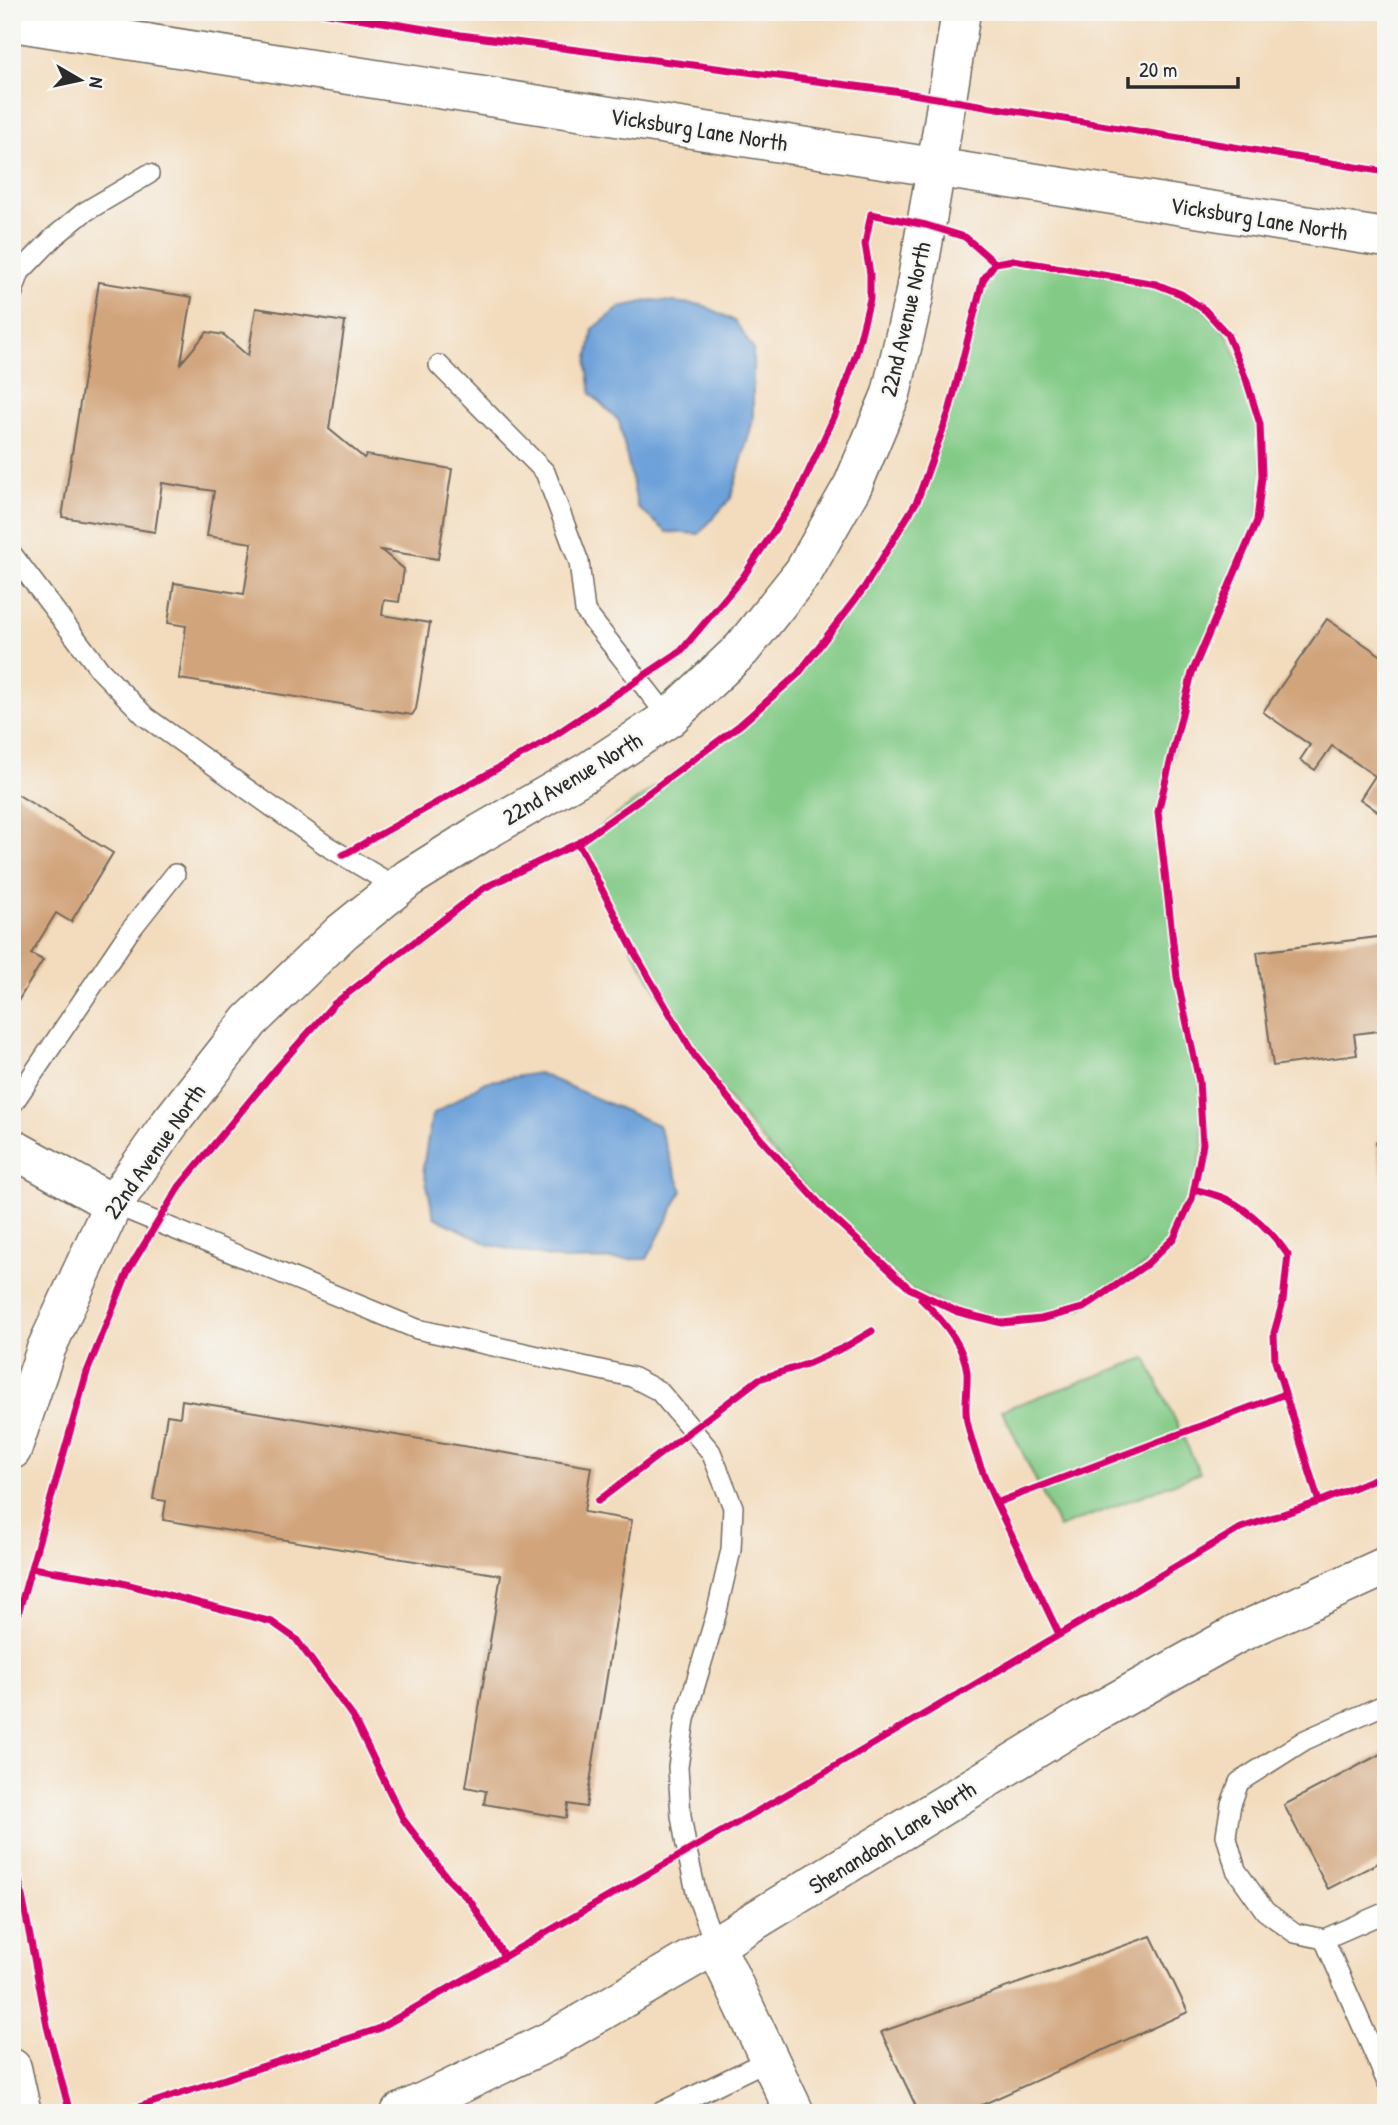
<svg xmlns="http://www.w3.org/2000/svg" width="1398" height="2125" viewBox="0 0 1398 2125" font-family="'Patrick Hand',sans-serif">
	<rect width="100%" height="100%" fill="#f6f6f2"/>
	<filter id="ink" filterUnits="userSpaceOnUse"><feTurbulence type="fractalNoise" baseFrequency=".0143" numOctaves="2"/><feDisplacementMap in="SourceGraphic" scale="14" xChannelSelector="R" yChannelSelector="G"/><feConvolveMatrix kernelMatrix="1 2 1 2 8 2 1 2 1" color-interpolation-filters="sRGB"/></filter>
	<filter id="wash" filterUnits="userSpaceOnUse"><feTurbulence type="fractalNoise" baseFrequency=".00686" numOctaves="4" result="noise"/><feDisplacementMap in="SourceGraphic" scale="28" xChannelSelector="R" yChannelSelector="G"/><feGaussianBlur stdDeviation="1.57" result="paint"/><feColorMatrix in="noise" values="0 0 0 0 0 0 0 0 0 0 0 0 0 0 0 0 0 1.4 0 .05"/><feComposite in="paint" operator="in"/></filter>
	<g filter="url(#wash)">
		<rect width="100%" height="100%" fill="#f3dcbd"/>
		<!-- green -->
		<path fill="#82ca86" stroke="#567a58" stroke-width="2" d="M1013 260 1156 284 1181 294 1205 310 1227 334 1246 379 1260 424 1262 476 1257 521 1192 673 1158 812 1177 977 1199 1081 1203 1144 1192 1199 1174 1238 1147 1264 1083 1308 1041 1319 1002 1323 958 1312 909 1288 828 1213 760 1138 695 1057 633 950 578 843 740 725 798 674 864 588 917 500 949 412 983 280 995 263Z
			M1146 1358 1200 1473 1059 1528 1002 1410Z"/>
		<!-- water -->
		<path fill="#6da1d9" stroke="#4c6682" stroke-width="2" d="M652 300 703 305 735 321 753 349V420L731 498 699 534 667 532 638 508 619 421 591 394 587 365 593 329 621 307Z
			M538 1073 658 1125 682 1191 647 1259 564 1260 490 1245 434 1217 423 1167 432 1115 485 1082Z"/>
		<g id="blocks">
			<!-- building -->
			<path fill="#d1a47b" d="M99 282 192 297 181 363 207 332 224 335 248 356 256 308 345 322 329 429 364 458 366 455 452 469 438 559 381 550 404 569 399 602 384 600 382 615 430 623 416 709 412 715 179 679 186 626 168 623 174 583 244 594 252 543 207 536 214 491 162 483 155 532 62 517Z
				M1327 619 1386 659V809L1383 807 1380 813 1360 799 1375 776 1332 746 1315 770 1300 760 1310 745 1263 712Z
				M15 793 113 853 71 922 56 913 31 954 43 960 12 1011V797Z
				M1386 936V1030L1354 1034 1357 1055 1273 1066 1257 952Z
				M1386 1141V1188H1384L1376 1142Z
				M182 1400 591 1467 584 1512 632 1520 586 1807 568 1804 566 1818 484 1804 486 1791 466 1787 501 1575 163 1520 166 1501 153 1499 167 1415 180 1417Z
				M1386 1751V1859L1328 1889 1284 1805Z
				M1151 1936 1188 2012 964 2113H919L881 2032Z"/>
		</g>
	</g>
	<g filter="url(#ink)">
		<use href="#blocks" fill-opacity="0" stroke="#71695e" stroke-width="2"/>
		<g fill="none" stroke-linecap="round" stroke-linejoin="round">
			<!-- lane casing -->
			<g stroke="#71695e" stroke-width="22">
				<path id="lane" d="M12 295 20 272 54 237 83 213 149 174
					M439 365 545 472 579 562 585 611 669 718
					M12 554 100 670 146 717 327 846 398 888
					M12 1105 129 932 175 874
					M113 1204 417 1329 632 1377 659 1391 711 1452 733 1507 731 1550 716 1615 685 1719 678 1767 681 1816 687 1851 697 1896 715 1945
					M1386 1704 1305 1740 1239 1782 1231 1804 1226 1835 1236 1870 1265 1911 1295 1933 1324 1939 1386 1912
					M1324 1939 1386 2080
					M659 2113 770 2059"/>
			</g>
			<!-- street casing -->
			<g stroke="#71695e" stroke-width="41">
				<path id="street" d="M12 1148 113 1204
					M12 1450 46 1349 113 1204 170 1123 250 1021 342 932 409 878 481 833 587 772 669 718 742 649 804 571 853 485 891 394 914 297 936 167
					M715 1945 795 2113
					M12 2068 22 2113"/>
			</g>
			<!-- secondary casing -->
			<g stroke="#71695e" stroke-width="41">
				<path id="secondary" d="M12 22 1386 238
					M936 167 961 12
					M400 2113 552 2040 715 1945 1081 1721 1237 1634 1386 1566"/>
			</g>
			<!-- lane -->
			<use href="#lane" stroke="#fff" stroke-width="19"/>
			<!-- street -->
			<use href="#street" stroke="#fff" stroke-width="38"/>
			<!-- secondary -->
			<use href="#secondary" stroke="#fff" stroke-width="38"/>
			<!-- cycleway casing -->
			<g stroke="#f6f6f2" stroke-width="11">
				<path id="cycleway" d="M322 12 461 35 894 91 1386 172
					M343 855 543 743 681 651 743 577 797 496 835 415 856 354 870 299V274L865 244 871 214 926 225 965 237 995 263
					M1194 1189C1204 1192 1216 1194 1226 1199 1251 1211 1273 1233 1288 1255L1283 1301 1274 1333 1275 1361 1319 1502
					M921 1299C940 1317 964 1345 967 1372 968 1388 964 1405 967 1421 973 1450 984 1476 996 1503
					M598 1501 759 1379 807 1364 845 1347 872 1331
					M32 1568 114 1581 272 1622 296 1639 353 1717 403 1819 448 1879 471 1902 504 1956
					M1059 1634 996 1503 1285 1394
					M12 1635 87 1372 128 1271 179 1187 276 1069 334 1004 484 888 578 843 640 799 740 725 798 674 864 588 917 501 949 412 983 280 995 263 1013 260 1156 284 1181 294 1205 310 1227 334 1246 379 1260 424 1262 476 1257 521 1192 673 1158 812 1177 977 1199 1081 1203 1144 1192 1199 1174 1238 1147 1264 1083 1308 1041 1319 1002 1323 958 1312 909 1288 828 1213 760 1138 695 1057 633 950 578 843
					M12 1844 48 2030 70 2113
					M120 2113 378 2029 829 1770 1241 1528 1319 1502 1386 1474"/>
			</g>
			<!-- cycleway -->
			<use href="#cycleway" stroke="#d6006c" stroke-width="7"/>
		</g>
	</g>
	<g text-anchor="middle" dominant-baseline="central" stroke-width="5" stroke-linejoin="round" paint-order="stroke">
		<!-- street labels -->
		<g font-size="23" fill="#2b2b2b" stroke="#f6f6f2">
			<text transform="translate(699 129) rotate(9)">Vicksburg Lane North</text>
			<text transform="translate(1259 218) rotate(9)">Vicksburg Lane North</text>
			<text transform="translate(905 319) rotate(-77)">22nd Avenue North</text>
			<text transform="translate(572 778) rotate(-31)">22nd Avenue North</text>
			<text transform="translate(154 1151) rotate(-55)">22nd Avenue North</text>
			<text transform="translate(892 1837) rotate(-32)">Shenandoah Lane North</text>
		</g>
	</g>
	<!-- margin -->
	<rect width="1398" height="2125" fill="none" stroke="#f6f6f2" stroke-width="42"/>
	<!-- north arrow -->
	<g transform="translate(80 80) rotate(99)" stroke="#f6f6f2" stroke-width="5" paint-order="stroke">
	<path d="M0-5L12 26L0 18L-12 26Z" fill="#2b2b2b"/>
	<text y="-10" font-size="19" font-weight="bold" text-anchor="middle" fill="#2b2b2b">N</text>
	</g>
	<!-- scale -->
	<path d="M1128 77v10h110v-10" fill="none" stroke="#2b2b2b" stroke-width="3.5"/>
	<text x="1139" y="77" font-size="21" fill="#2b2b2b" stroke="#f6f6f2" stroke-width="5" paint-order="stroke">20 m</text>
</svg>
